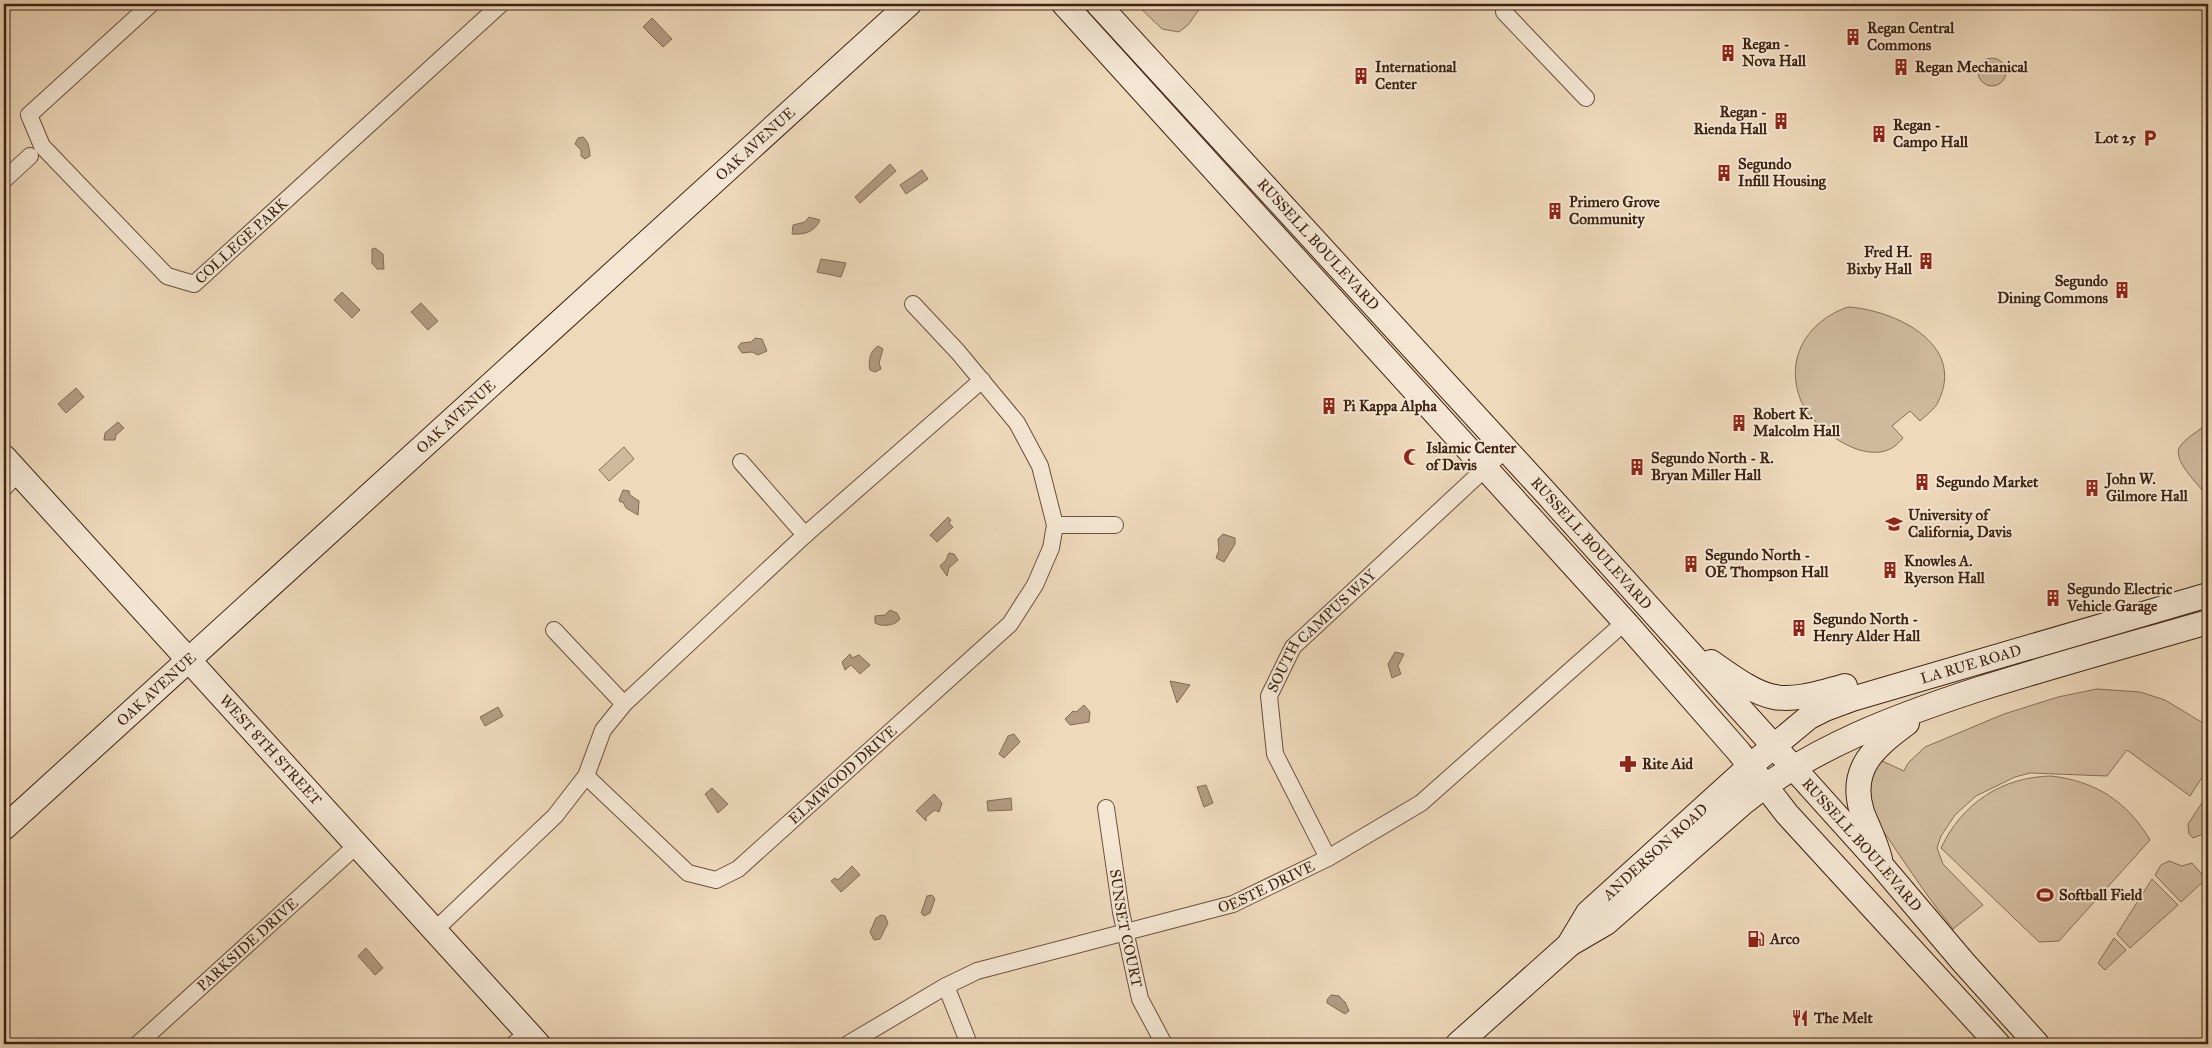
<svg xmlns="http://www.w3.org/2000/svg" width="2212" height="1048" viewBox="0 0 2212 1048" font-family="'IM FELL Great Primer',serif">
	<rect width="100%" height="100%" fill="#eed9bb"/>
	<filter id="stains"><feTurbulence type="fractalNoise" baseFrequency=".004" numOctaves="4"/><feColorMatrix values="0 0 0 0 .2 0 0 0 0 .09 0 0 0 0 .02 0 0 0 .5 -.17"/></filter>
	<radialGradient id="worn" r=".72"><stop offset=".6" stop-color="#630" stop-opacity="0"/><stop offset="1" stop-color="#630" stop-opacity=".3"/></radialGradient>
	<!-- green -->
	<path fill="#d0ba9e" stroke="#876e58" d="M1136 4H1203L1188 25 1179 32 1162 29Z
		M1978 72a14 14 0 1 1 28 0a14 14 0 1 1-28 0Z
		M1848 307C1895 310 1967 344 1938 402 1935 409 1925 416 1920 421L1910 411 1892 426 1903 438C1900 441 1896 446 1892 448 1862 465 1813 428 1801 401 1784 359 1807 321 1848 307Z
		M2208 422V497C2200 486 2169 458 2181 445 2188 436 2200 431 2208 422Z
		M624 447 634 459 609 481 599 470Z
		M2097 689 2140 692 2165 700 2208 726V768L2190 796 2127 750 2107 776 2030 773 2015 777 1976 796 1955 815 1941 836 1937 848 1943 864 1983 905 1953 929C1932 903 1913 875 1894 847 1888 837 1878 826 1874 814 1868 799 1866 771 1882 761L1904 771 1908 763 1925 747 2004 714 2058 697Z
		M2051 776C2095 781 2127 801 2150 840L2059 941 2039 942 1941 848C1962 803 2002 777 2051 776Z
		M2208 794V832L2193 838 2189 834 2188 824Z
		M2169 861 2182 866 2192 863 2206 879 2181 902 2155 875 2161 865Z
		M2152 879 2178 905 2130 948 2117 934Z
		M2114 938 2126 950 2105 970 2098 963Z"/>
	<!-- water -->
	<path fill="#b29b82" stroke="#846b55" d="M652 18 672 39 663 47 643 27Z
		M583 137C588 140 590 150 590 156L585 159 581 156V150L575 144 578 138Z
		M890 164 896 171 860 203 855 197Z
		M922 170 928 179 906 194 900 185Z
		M809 217 820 220C815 232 804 235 792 234L793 225 805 222Z
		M375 248 383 254 384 269H377L372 263V249Z
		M821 259 846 263 841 277 817 272Z
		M342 292 360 310 352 318 334 300Z
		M421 303 438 321 428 330 411 312Z
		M755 338 762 339 767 351 758 355 752 352 742 353 738 347 741 343 751 342Z
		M878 346 883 349 879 363 881 369 875 372 870 370C868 361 870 351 878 346Z
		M76 388 84 397 66 413 58 404Z
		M118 422 124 428 116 435 115 440H104L105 433Z
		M623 490 629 491 630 495 639 501 638 515 626 508 623 502H620L619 500Z
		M948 517 951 520 949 523 953 527 937 542 930 535Z
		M1223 534 1235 538V544L1224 562 1216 558 1219 550 1218 539Z
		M949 553 954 554 958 560 949 568 947 576 940 566 946 560Z
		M890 610 897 613 900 619C895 626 882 627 875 623V616L885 615Z
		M1395 652 1404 654 1398 666 1401 674 1392 678 1388 664Z
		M850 654 852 658 859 655 870 665 860 674 851 665 845 670 842 662Z
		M1170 681 1190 685 1177 703Z
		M1084 705 1090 712 1089 722 1070 725 1065 719 1073 711 1076 712Z
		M498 707 503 716 485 726 480 717Z
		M1014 734 1020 742 1004 758 999 754 1008 736Z
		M1206 785 1213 803 1204 807 1197 787Z
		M712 788 728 804 718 813 705 794Z
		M934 794 942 803 939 812 935 810 926 817V821L916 811Z
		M1011 798 1012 810 988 811 987 801Z
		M852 866 860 875 841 892 831 881 835 878 838 880Z
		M932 895 935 899 930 913 924 916 921 913 927 896Z
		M881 915 885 916 888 923 880 939 874 940 870 932 876 918Z
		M366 948 383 968 375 975 358 956Z
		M1331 995 1339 996 1345 1002 1349 1011 1345 1014 1327 1003V1000Z"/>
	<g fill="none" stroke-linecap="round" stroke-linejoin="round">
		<!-- street casing -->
		<g stroke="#6a503c" stroke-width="18">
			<g id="street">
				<path id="s1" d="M151 4 29 115 42 146 167 276 194 284 501 4"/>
				<path d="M1504 12 1586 98"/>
				<path d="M4 180 30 156"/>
				<path d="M741 462 805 535"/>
				<path d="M4 488 18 473"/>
				<path d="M1055 525H1115"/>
				<path d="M554 630 624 704"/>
				<path id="s2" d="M586 776 688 873 716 880 738 869 1010 624 1035 585 1051 548 1055 525 1040 466 1017 423 958 352 913 304"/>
				<path id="s3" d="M1106 808 1121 912 1140 999 1164 1044"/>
				<path id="s4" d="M1328 858 1275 754 1269 696 1293 647 1505 450"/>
				<path d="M435 930 555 816 586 776 603 730 624 704 805 535 982 380"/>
				<path d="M946 986 969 1044"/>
				<path id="s5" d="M138 1044 357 845"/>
				<path d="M514 1044 528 1033"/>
				<path id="s6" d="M848 1044 946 986 977 971 1233 904 1328 858 1421 803 1625 622"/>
			</g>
		</g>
		<!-- secondary casing -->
		<g stroke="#3e2312" stroke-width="26">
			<g id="secondary">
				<path d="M1064 4 1625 622 1739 752 1787 814 1998 1044"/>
				<path id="s7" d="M1098 4 1546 493 1881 865 1964 963 2037 1044"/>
				<path id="s8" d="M4 457 538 1044"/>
				<path d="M1711 662C1769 703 1776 706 1845 686"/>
				<path id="s9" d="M4 828 909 4"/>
				<path d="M1880 859C1875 840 1868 828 1862 812 1848 768 1876 746 1907 723"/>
				<path id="s10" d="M1570 943 1588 913 1750 766 1809 717 1825 709 1852 699 2208 595"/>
				<path d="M1458 1044 1570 944 1606 923 1744 802C1813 747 1896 716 1979 689 2055 665 2132 644 2208 622"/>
			</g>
		</g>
		<!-- street -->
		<use href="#street" stroke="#f4e6d3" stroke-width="16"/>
		<!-- secondary -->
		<use href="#secondary" stroke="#f4e6d3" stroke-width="24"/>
	</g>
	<!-- icons -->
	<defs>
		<g id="building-bare" transform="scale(1.35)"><path d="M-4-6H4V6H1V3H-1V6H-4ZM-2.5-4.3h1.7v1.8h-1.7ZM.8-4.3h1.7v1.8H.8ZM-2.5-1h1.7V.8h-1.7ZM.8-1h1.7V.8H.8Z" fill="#8f2418" stroke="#f4e6d3" stroke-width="2.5" paint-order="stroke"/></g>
		<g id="parking-bare" transform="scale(1.35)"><path d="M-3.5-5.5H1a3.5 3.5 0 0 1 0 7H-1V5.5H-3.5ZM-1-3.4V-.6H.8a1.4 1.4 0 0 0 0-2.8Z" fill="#8f2418" stroke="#f4e6d3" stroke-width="2.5" paint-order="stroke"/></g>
		<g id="mosque-bare" transform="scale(1.35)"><path d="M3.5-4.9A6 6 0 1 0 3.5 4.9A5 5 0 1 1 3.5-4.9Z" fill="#8f2418" stroke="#f4e6d3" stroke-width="2.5" paint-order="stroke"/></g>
		<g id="university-bare" transform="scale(1.35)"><path d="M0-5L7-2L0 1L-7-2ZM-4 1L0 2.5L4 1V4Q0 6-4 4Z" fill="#8f2418" stroke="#f4e6d3" stroke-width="2.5" paint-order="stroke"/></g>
		<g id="pharmacy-bare" transform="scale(1.35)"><path d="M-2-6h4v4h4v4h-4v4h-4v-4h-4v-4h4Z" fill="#8f2418" stroke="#f4e6d3" stroke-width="2.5" paint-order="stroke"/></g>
		<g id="stadium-bare" transform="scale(1.35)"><path d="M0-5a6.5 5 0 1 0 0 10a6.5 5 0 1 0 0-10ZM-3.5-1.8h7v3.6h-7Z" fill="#8f2418" stroke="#f4e6d3" stroke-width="2.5" paint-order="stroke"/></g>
		<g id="fuel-bare" transform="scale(1.35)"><path d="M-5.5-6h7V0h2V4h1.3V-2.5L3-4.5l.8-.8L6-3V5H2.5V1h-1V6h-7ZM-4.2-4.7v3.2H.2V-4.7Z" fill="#8f2418" stroke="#f4e6d3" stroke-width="2.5" paint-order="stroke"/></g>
		<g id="restaurant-bare" transform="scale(1.35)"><path d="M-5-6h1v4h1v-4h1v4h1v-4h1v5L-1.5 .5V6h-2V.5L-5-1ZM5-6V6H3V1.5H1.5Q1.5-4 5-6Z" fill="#8f2418" stroke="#f4e6d3" stroke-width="2.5" paint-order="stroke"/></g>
	</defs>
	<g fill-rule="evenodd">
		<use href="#building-bare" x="1853" y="37"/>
		<use href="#building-bare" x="1728" y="53"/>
		<use href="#building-bare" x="1901" y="67"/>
		<use href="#building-bare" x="1361" y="76"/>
		<use href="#building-bare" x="1781" y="121"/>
		<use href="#building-bare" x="1879" y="134"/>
		<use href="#parking-bare" x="2150" y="138"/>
		<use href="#building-bare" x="1724" y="173"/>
		<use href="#building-bare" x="1555" y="211"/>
		<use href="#building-bare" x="1926" y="261"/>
		<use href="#building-bare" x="2122" y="290"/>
		<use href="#building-bare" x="1329" y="406"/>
		<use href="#building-bare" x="1739" y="423"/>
		<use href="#mosque-bare" x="1412" y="457"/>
		<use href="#building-bare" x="1637" y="467"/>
		<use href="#building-bare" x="1922" y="482"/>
		<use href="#building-bare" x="2092" y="488"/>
		<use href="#university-bare" x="1894" y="524"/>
		<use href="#building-bare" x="1691" y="564"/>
		<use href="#building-bare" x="1890" y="570"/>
		<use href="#building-bare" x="2053" y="598"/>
		<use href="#building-bare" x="1799" y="628"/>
		<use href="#pharmacy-bare" x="1628" y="764"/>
		<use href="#stadium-bare" x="2045" y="895"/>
		<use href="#fuel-bare" x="1756" y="939"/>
		<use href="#restaurant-bare" x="1800" y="1018"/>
	</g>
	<g text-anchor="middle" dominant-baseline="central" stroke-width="4" stroke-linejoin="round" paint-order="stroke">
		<!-- poi labels -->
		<g font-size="15" font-weight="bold" fill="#3e2312" stroke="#f4e6d3" text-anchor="start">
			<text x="1867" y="28">Regan Central<tspan x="1867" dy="17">Commons</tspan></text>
			<text x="1742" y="44">Regan -<tspan x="1742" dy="17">Nova Hall</tspan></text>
			<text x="1375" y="67">International<tspan x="1375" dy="17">Center</tspan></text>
			<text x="1915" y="67">Regan Mechanical</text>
			<text x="1767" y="112" text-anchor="end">Regan -<tspan x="1767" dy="17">Rienda Hall</tspan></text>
			<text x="1893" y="125">Regan -<tspan x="1893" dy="17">Campo Hall</tspan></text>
			<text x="2136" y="138" text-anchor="end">Lot 25</text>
			<text x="1738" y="164">Segundo<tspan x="1738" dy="17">Infill Housing</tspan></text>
			<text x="1569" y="202">Primero Grove<tspan x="1569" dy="17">Community</tspan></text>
			<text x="1912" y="252" text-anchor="end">Fred H.<tspan x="1912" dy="17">Bixby Hall</tspan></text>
			<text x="2108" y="281" text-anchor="end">Segundo<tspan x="2108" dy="17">Dining Commons</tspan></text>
			<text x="1343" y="406">Pi Kappa Alpha</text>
			<text x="1753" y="414">Robert K.<tspan x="1753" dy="17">Malcolm Hall</tspan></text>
			<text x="1426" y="448">Islamic Center<tspan x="1426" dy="17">of Davis</tspan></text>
			<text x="1651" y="458">Segundo North - R.<tspan x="1651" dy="17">Bryan Miller Hall</tspan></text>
			<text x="2106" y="479">John W.<tspan x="2106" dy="17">Gilmore Hall</tspan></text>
			<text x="1936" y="482">Segundo Market</text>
			<text x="1908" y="515">University of<tspan x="1908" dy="17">California, Davis</tspan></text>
			<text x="1705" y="555">Segundo North -<tspan x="1705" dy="17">OE Thompson Hall</tspan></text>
			<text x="1904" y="561">Knowles A.<tspan x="1904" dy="17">Ryerson Hall</tspan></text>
			<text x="2067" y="589">Segundo Electric<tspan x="2067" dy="17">Vehicle Garage</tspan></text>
			<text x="1813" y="619">Segundo North -<tspan x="1813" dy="17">Henry Alder Hall</tspan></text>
			<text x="1642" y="764">Rite Aid</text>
			<text x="2059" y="895">Softball Field</text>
			<text x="1770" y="939">Arco</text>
			<text x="1814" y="1018">The Melt</text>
		</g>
		<!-- street labels -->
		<g font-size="15" fill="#3e2312" stroke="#f4e6d3">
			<text stroke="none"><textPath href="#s9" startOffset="1016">OAK AVENUE</textPath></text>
			<text stroke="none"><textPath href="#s1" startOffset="471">COLLEGE PARK</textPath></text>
			<text stroke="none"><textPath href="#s7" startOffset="326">RUSSELL BOULEVARD</textPath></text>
			<text stroke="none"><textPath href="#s9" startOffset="611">OAK AVENUE</textPath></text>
			<text stroke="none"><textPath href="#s7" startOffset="731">RUSSELL BOULEVARD</textPath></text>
			<text stroke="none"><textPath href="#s4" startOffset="260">SOUTH CAMPUS WAY</textPath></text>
			<text stroke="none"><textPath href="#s10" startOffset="501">LA RUE ROAD</textPath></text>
			<text stroke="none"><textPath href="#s9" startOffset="206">OAK AVENUE</textPath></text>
			<text stroke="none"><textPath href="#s8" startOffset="396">WEST 8TH STREET</textPath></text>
			<text stroke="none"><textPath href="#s2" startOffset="335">ELMWOOD DRIVE</textPath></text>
			<text stroke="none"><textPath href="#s7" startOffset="1136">RUSSELL BOULEVARD</textPath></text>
			<text stroke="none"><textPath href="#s10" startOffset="126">ANDERSON ROAD</textPath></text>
			<text stroke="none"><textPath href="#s6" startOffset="450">OESTE DRIVE</textPath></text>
			<text stroke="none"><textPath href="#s3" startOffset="122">SUNSET COURT</textPath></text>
			<text stroke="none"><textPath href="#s5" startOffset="148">PARKSIDE DRIVE</textPath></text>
		</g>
	</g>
	<!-- margin -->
	<rect width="2212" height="1048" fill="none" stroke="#eed9bb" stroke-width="20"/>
	<rect x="5" y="5" width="2202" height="1038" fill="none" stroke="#3e2312" stroke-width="2.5"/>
	<rect x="10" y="10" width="2192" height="1028" fill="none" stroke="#3e2312"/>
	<rect width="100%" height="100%" filter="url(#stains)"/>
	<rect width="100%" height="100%" fill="url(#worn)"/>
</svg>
